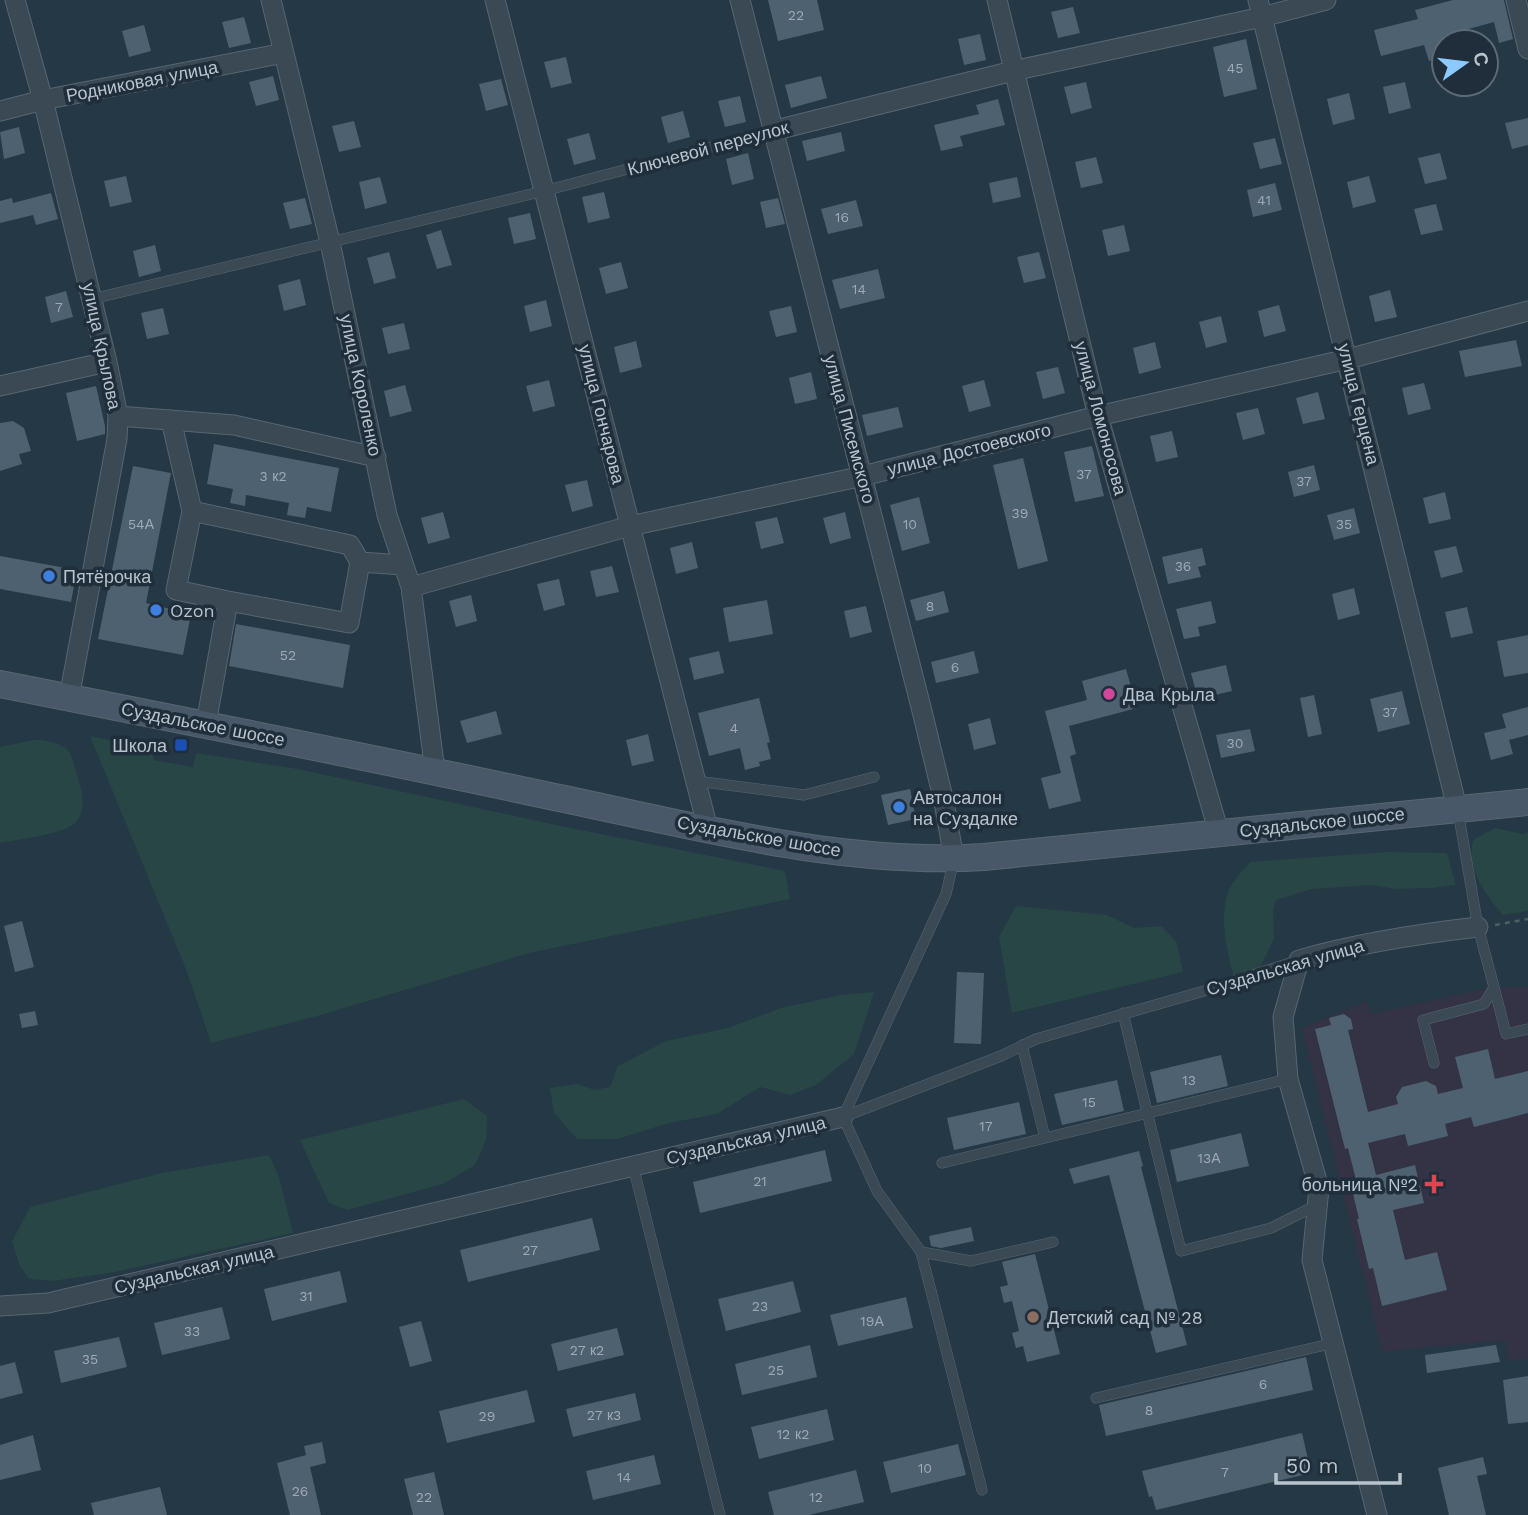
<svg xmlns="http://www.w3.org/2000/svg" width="1528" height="1515" viewBox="0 0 1528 1515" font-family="'Work Sans',sans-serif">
	<rect width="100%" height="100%" fill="#253845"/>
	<!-- medical -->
	<path fill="#333345" d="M1494 987H1528V1359L1508 1361 1505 1340 1382 1352 1302 1028 1367 1001 1371 1014Z"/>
	<!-- green -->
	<path fill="#284645" d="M90 736 154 750 153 760 193 767 196 753 298 769 556 825 785 871 790 899 529 953 317 1016 211 1043 186 969Z
		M34 740C46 740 61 742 69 752 72 756 73 763 75 768 80 785 90 809 74 824 60 835 19 839 0 843V747Z
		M1495 828 1523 834 1528 832V911L1503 915C1485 893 1466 870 1473 840Z
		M1387 852 1447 853 1456 885 1432 888 1395 889 1372 885 1312 889 1276 900 1273 911 1274 938 1260 968 1234 977C1226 948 1217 911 1232 884 1237 876 1244 869 1250 862Z
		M1016 906 1107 915 1134 928 1162 926 1177 943 1183 972 1012 1013 999 937Z
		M874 992 854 1054 816 1085 790 1095 760 1087 717 1114 669 1123 617 1139H577L554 1113 550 1088 578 1084 594 1090 610 1087 618 1066 666 1041 728 1028 781 1008 841 995Z
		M464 1099 487 1116 486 1140 475 1165 443 1184 347 1210 329 1203 300 1140Z
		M269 1155 279 1177 293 1233 115 1272 52 1281 29 1279 20 1266 12 1242 30 1207 162 1173Z"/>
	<!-- building -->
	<path fill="#4e6170" d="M768 0H817L824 30 778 41Z
		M1453 0H1504L1513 39 1499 43 1494 22 1443 36 1444 57 1429 61 1424 45 1381 56 1374 30 1418 19 1415 10Z
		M1073 7 1080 33 1058 38 1051 12Z
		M244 17 251 43 229 48 222 22Z
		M144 25 151 51 129 57 122 31Z
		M980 34 986 60 964 65 958 39Z
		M1246 39 1257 89 1224 97 1213 47Z
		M566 57 572 83 551 88 544 62Z
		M273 76 279 100 256 106 249 82Z
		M821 76 827 98 791 108 785 85Z
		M501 79 508 105 486 111 479 84Z
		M1086 82 1092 108 1071 114 1064 87Z
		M1405 82 1411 108 1389 114 1383 87Z
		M1349 93 1355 119 1333 125 1327 99Z
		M740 96 746 122 725 127 718 101Z
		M998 99 1005 125 960 136 963 146 941 151 934 125 979 114 976 105Z
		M683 111 690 137 668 143 661 117Z
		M1528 118V145L1512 149 1505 123Z
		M354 121 361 147 339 152 332 126Z
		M19 127 25 153 4 159 0 132Z
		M841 132 845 151 807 161 802 141Z
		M589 133 596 159 574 165 567 139Z
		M1275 138 1282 164 1260 169 1253 143Z
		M748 153 754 179 732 185 726 159Z
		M1440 153 1447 179 1425 184 1418 158Z
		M1096 157 1103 183 1081 188 1075 162Z
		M126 176 132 202 110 207 104 181Z
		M1369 176 1376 202 1353 208 1347 182Z
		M380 177 387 203 365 209 359 182Z
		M1017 177 1021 197 993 203 989 183Z
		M1275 183 1282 210 1253 217 1247 190Z
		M604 192 610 218 588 223 582 197Z
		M51 193 58 219 36 225 33 215 0 223V201L12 198 13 203Z
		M305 198 312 224 290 229 283 203Z
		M778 198 785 224 766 228 760 202Z
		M856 200 863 226 828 234 821 209Z
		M1436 204 1443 230 1421 235 1414 209Z
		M530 213 536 239 514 244 508 218Z
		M1124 225 1130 251 1108 256 1102 230Z
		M441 230 452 265 437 269 426 235Z
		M155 245 161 271 139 277 133 251Z
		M389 252 396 278 374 284 367 258Z
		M1039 252 1046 278 1024 283 1017 257Z
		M621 262 628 288 606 294 599 268Z
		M878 269 885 298 840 309 832 280Z
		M300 279 306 305 284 311 278 285Z
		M1390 290 1397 317 1375 322 1369 296Z
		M66 291 73 317 51 323 45 297Z
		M546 300 552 326 530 332 524 306Z
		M1279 305 1286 331 1264 337 1258 311Z
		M791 306 797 332 776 337 769 311Z
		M163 308 169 334 147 339 141 313Z
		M1221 316 1227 342 1206 348 1199 322Z
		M404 323 410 349 388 354 382 328Z
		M1516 340 1522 366 1465 377 1459 351Z
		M636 341 642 367 620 373 614 347Z
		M1155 342 1161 368 1139 374 1133 348Z
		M1058 367 1065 393 1043 399 1036 372Z
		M811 372 817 399 795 404 789 378Z
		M549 380 555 406 533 412 526 386Z
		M984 380 991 406 969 412 962 386Z
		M1424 383 1431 409 1408 415 1402 388Z
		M405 385 412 411 390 417 384 391Z
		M96 386 105 426V434L77 441 66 393Z
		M1318 392 1325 419 1303 424 1296 398Z
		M898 407 903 427 867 436 862 415Z
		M1258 408 1265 434 1243 440 1236 413Z
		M13 421 24 428 31 451 19 454 22 464 0 471V423Z
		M1172 431 1178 457 1156 462 1150 436Z
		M214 444 339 468 331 512 307 507 305 518 287 515 289 503 246 495 245 506 230 503 233 489 207 484Z
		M1092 446 1104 496 1075 502 1064 452Z
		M1023 458 1048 561 1018 569 993 465Z
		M1314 465 1320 490 1294 497 1288 472Z
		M133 466 171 473 146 603 191 614 183 655 98 639Z
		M587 480 593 506 572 512 565 485Z
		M1445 492 1451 519 1429 524 1423 498Z
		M919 497 930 543 902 551 890 505Z
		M1354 508 1360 533 1334 540 1327 515Z
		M443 512 450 538 428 544 421 518Z
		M845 512 851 538 830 544 823 518Z
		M777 517 784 543 761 549 755 522Z
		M692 542 698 568 676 574 670 548Z
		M1456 546 1463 572 1441 578 1434 551Z
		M1202 548 1206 565 1198 567 1201 577 1168 584 1162 557Z
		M0 556 77 570 71 602 0 589Z
		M612 566 619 592 596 597 590 571Z
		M559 579 565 605 544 611 537 584Z
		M1354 588 1360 614 1338 620 1332 594Z
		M944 591 949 612 916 621 910 600Z
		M471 595 477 621 456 627 449 601Z
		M767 600 773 634 729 642 723 608Z
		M1211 601 1216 623 1198 627 1200 636 1184 639 1176 609Z
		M866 606 872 632 850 638 844 611Z
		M1467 607 1473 633 1451 638 1445 612Z
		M236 624 350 645 343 688 229 666Z
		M1528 635V673L1504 677 1497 641Z
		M719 651 724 673 694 680 689 658Z
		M974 651 979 673 936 683 931 662Z
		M1226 665 1232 691 1198 699 1191 673Z
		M1126 669 1137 708 1069 726 1076 754 1070 756 1081 801 1049 809 1041 778 1061 773 1045 711 1087 700 1082 681Z
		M1402 691 1410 724 1378 732 1370 699Z
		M1314 695 1322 734 1308 737 1300 698Z
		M759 698 770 742 767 743 771 759 759 762 760 766 745 770 740 748 709 756 698 713Z
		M1528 707V735L1509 740 1513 754 1491 760 1484 733 1506 728 1502 714Z
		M496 711 502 734 467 743 460 721Z
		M990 718 996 744 974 750 968 724Z
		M1250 729 1255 751 1221 758 1216 735Z
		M648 734 654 761 632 766 626 740Z
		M910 789 916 819 888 825 881 795Z
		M22 921 34 967 15 972 4 926Z
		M957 972 984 973 981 1044 954 1043Z
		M35 1011 38 1025 22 1028 19 1014Z
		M1344 1014 1351 1019 1353 1029 1348 1030 1368 1112 1398 1104 1396 1097 1402 1087 1426 1081 1436 1086 1438 1094 1463 1088 1455 1057 1488 1049 1495 1079 1528 1071V1113L1474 1127 1471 1117 1445 1124 1448 1136 1408 1146 1405 1134 1368 1143 1376 1175 1415 1165 1424 1203 1393 1210 1405 1260 1437 1252 1447 1290 1382 1306 1373 1268 1369 1269 1357 1219H1359L1350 1181 1356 1180 1348 1148 1345 1149 1315 1029 1331 1025 1329 1018Z
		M1221 1055 1228 1086 1157 1103 1150 1072Z
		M1117 1080 1124 1111 1062 1125 1054 1094Z
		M1019 1102 1026 1134 954 1150 947 1118Z
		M1241 1133 1249 1166 1177 1182 1170 1150Z
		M825 1150 832 1181 700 1213 693 1182Z
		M1139 1151 1143 1166 1141 1167 1187 1345 1156 1353 1109 1175 1074 1184 1069 1169Z
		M592 1218 600 1250 468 1282 460 1250Z
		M971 1227 974 1241 941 1248 931 1246 929 1236Z
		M1035 1254 1060 1354 1027 1362 1023 1346 1016 1348 1012 1333 1019 1331 1012 1301 1004 1303 1000 1287 1008 1285 1002 1262Z
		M340 1271 347 1302 272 1321 264 1289Z
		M793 1281 801 1312 726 1331 718 1299Z
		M906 1297 913 1328 838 1346 830 1315Z
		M222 1307 230 1339 162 1355 154 1323Z
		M421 1321 432 1361 410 1367 399 1327Z
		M617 1328 624 1355 558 1371 551 1344Z
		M119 1337 127 1367 61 1383 54 1351Z
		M810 1345 817 1377 742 1395 735 1364Z
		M1496 1345 1500 1362 1427 1373 1425 1355Z
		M1306 1357 1313 1390 1106 1436 1099 1405Z
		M15 1362 23 1393 0 1399V1366Z
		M1528 1376V1422L1508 1424 1503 1380Z
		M527 1390 535 1422 447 1443 439 1411Z
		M635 1393 641 1420 573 1437 566 1409Z
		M827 1409 834 1440 759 1459 751 1427Z
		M1302 1433 1308 1459 1304 1460 1307 1474 1156 1510 1152 1496 1149 1497 1142 1471Z
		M33 1435 41 1470 0 1480V1445Z
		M322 1442 326 1463 310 1467 321 1515H290L277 1463 306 1455 304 1446Z
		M958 1444 966 1475 891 1493 883 1462Z
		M654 1455 661 1484 593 1500 586 1471Z
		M1483 1457 1487 1474 1477 1476 1486 1515H1449L1438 1468Z
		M856 1470 864 1502 809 1515H774L768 1492Z
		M434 1472 444 1515H413L404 1479Z
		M160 1487 167 1515H94L91 1503Z"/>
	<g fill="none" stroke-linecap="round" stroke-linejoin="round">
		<!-- lane casing -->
		<g stroke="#596672" stroke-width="11">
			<path id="lane" d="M92 299 544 191 772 131
				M696 781 804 795 874 777
				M954 859 946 894 843 1117 877 1191 921 1252 982 1490
				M1494 987 1506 1034 1528 1029
				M1123 1013 1181 1251 1271 1228 1317 1205
				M1022 1045 1045 1138 1288 1079
				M1434 1063 1423 1020 1484 1004 1494 987 1478 927 1458 811
				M843 1117 1001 1056 1036 1039 1211 989 1299 960
				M942 1163 1045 1138
				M633 1166 720 1515
				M921 1252 971 1261 1053 1242
				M1096 1398 1334 1343"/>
		</g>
		<!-- street casing -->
		<g stroke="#596672" stroke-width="21">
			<path id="street" d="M15 0 43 100 107 362 118 416 117 439 69 698
				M271 0 330 242 387 515 411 587 435 771
				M495 0 708 829
				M740 0 921 707 944 802 954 859
				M997 0 1098 416 1219 833
				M1258 0 1457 808
				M1516 0 1528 49
				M0 111 43 100 284 53
				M772 131 1013 71 1262 17 1326 0
				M0 386 107 362
				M118 416 234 425 376 457
				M171 420 192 511
				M360 562 403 565
				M411 587 630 526 863 476 1098 416 1348 359 1528 311
				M206 724 228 601 349 623 360 562 350 545 192 511 176 590 228 601
				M0 1306 48 1303 843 1117
				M1377 1515 1312 1260 1319 1188 1288 1079 1283 1017 1299 960C1358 943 1417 934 1478 927"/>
		</g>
		<!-- secondary casing -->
		<g stroke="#596672" stroke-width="28">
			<path id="secondary" d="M0 684C182 720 364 756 545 795 687 824 838 866 984 857L1528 802"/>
		</g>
		<!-- path -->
		<path stroke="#486362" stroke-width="2.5" stroke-dasharray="5 5" stroke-linecap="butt" d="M1495 925 1528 919"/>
		<!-- lane -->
		<use href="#lane" stroke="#3a4954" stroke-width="10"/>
		<!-- street -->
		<use href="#street" stroke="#3a4954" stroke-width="19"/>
		<!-- secondary -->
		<use href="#secondary" stroke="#485868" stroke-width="26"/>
	</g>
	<!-- markers -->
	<g fill="#3f7fe0" stroke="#1f2e3a" stroke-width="2.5">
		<circle cx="49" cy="576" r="7"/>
		<circle cx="156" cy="610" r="7"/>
		<circle cx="899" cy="807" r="7"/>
	</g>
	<circle fill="#d1479c" stroke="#1f2e3a" stroke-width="2.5" cx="1109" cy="694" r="7"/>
	<rect fill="#1a4fb4" stroke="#1f2e3a" stroke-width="2.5" x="174" y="738" width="14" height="14" rx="3.5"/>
	<path fill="#e0444e" stroke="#1f2e3a" stroke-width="2.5" d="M1430.5 1173.5h7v7h7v7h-7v7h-7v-7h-7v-7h7z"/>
	<circle fill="#8d6e63" stroke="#1f2e3a" stroke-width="2.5" cx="1033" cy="1317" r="7"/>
	<g text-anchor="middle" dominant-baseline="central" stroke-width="7" stroke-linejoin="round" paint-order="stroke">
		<!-- number labels -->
		<g font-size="14" fill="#9eaab6">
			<text x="796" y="15">22</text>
			<text x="1235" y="68">45</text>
			<text x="1264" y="200">41</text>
			<text x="842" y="217">16</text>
			<text x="859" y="289">14</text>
			<text x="59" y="307">7</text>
			<text x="1084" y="474">37</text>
			<text x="273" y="476">3 к2</text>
			<text x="1304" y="481">37</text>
			<text x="1020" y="513">39</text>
			<text x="141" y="524">54А</text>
			<text x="910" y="524">10</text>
			<text x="1344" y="524">35</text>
			<text x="1183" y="566">36</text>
			<text x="930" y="606">8</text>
			<text x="288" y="655">52</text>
			<text x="955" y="667">6</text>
			<text x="1390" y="712">37</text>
			<text x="734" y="728">4</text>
			<text x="1235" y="743">30</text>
			<text x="1189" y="1080">13</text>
			<text x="1089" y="1102">15</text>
			<text x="986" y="1126">17</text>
			<text x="1209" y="1158">13А</text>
			<text x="760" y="1181">21</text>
			<text x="530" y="1250">27</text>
			<text x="306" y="1296">31</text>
			<text x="760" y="1306">23</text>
			<text x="872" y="1321">19А</text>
			<text x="192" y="1331">33</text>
			<text x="587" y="1350">27 к2</text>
			<text x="90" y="1359">35</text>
			<text x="776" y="1370">25</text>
			<text x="1263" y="1384">6</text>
			<text x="1149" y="1410">8</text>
			<text x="604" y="1415">27 к3</text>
			<text x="487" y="1416">29</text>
			<text x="793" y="1434">12 к2</text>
			<text x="925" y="1468">10</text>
			<text x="1225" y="1472">7</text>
			<text x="624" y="1477">14</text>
			<text x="300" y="1491">26</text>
			<text x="424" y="1497">22</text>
			<text x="816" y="1497">12</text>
		</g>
		<!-- street labels -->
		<g font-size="18" fill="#b8c3ce" stroke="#1f2e3a">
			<text transform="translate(142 81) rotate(-11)">Родниковая улица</text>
			<text transform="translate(708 148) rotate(-15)">Ключевой переулок</text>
			<text transform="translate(102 346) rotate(78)">улица Крылова</text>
			<text transform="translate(361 385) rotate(78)">улица Короленко</text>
			<text transform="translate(1359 404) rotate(76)">улица Герцена</text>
			<text transform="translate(602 414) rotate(76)">улица Гончарова</text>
			<text transform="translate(1101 418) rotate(75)">улица Ломоносова</text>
			<text transform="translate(850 429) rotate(75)">улица Писемского</text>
			<text transform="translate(969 449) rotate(-14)">улица Достоевского</text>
			<text transform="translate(203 724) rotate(11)">Суздальское шоссе</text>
			<text transform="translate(1322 822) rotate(-6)">Суздальское шоссе</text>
			<text transform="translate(759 836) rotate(10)">Суздальское шоссе</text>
			<text transform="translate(1285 967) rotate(-16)">Суздальская улица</text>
			<text transform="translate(746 1140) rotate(-13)">Суздальская улица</text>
			<text transform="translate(194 1269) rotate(-13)">Суздальская улица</text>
		</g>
		<!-- poi labels -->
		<g font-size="18" fill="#b8c3ce" stroke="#1f2e3a" text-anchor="start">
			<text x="63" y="576">Пятёрочка</text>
			<text x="170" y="610">Ozon</text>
			<text x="1123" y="694">Два Крыла</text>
			<text x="167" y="745" text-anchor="end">Школа</text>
			<text x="913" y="797">Автосалон<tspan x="913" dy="21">на Суздалке</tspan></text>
			<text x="1418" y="1184" text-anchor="end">больница №2</text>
			<text x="1047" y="1317">Детский сад № 28</text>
		</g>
	</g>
	<!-- north arrow -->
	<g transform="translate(1465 63) rotate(76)"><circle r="33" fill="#1f2e3a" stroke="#5c6a75" stroke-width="2"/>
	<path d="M0-5L12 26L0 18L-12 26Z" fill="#8cc9ff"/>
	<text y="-10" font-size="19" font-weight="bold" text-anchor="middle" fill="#b8c3ce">С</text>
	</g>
	<!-- scale -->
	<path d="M1276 1473v10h124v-10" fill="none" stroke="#b8c3ce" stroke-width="3.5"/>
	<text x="1286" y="1473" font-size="21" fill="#b8c3ce" stroke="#1f2e3a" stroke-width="5" paint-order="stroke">50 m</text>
</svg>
